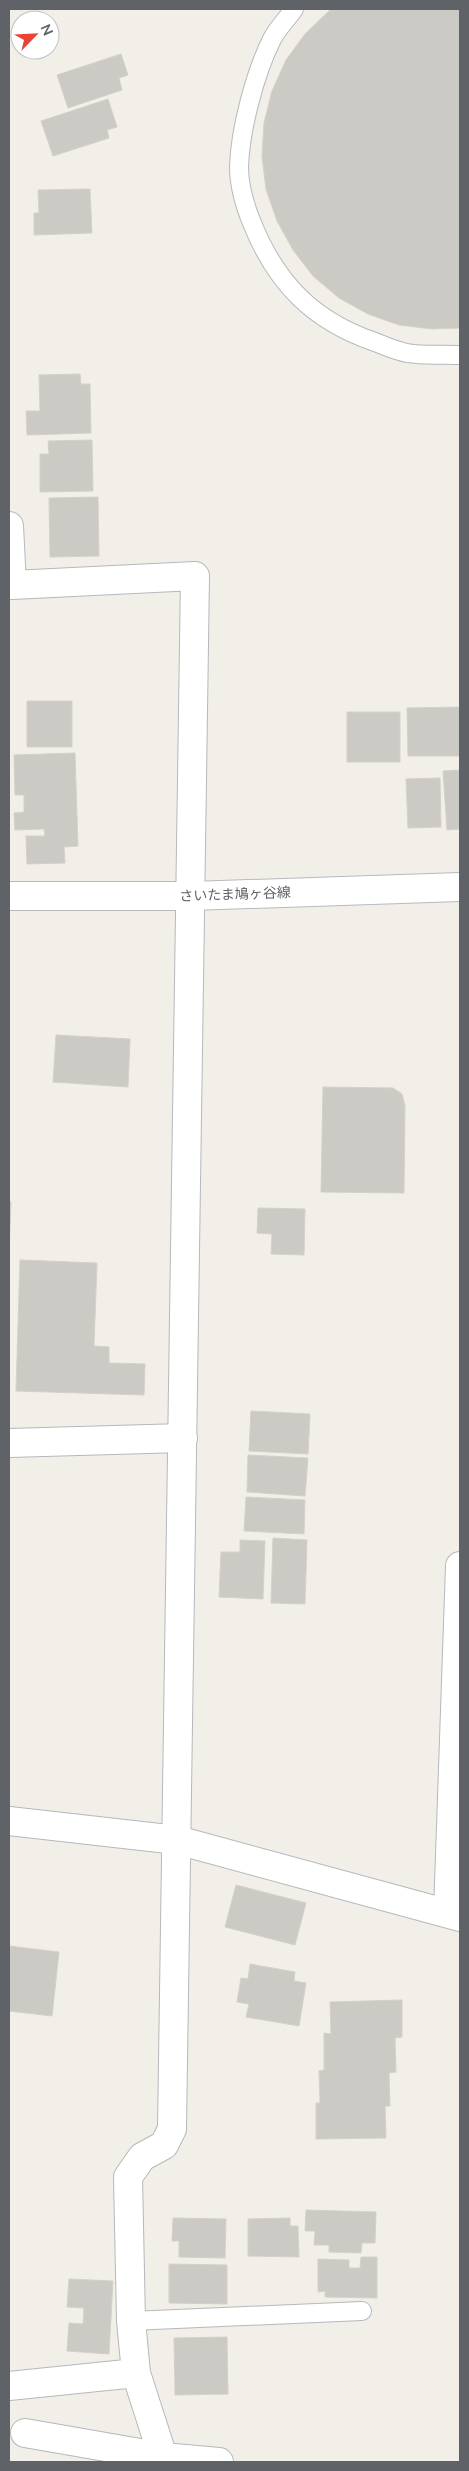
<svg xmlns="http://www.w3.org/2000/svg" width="469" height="2471" viewBox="0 0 469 2471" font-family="Mulish,'Noto Sans JP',sans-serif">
	<rect width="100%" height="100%" fill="#f1efe8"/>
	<!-- building -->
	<path fill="#cccac5" stroke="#d6d1c6" d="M331 9H460V328L432 329 399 325 368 314 339 298 313 276 293 250 277 221 266 189 262 156 264 123 272 91 286 60 305 34Z
		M121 54 128 75 119 78 122 90 68 108 57 75Z
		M108 99 117 127 107 130 109 138 53 156 41 121Z
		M90 189 92 233 34 235V213H39L38 190Z
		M80 374 81 384H90L91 433 27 435 26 411H40L39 375Z
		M92 440 93 491 40 492V454H49L48 441Z
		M98 497 99 556 50 557 49 498Z
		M27 701H72V747H27Z
		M460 707V756H408L407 708Z
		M347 712H400V762H347Z
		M75 753 78 846 64 847 65 863 27 864 26 836H45L44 829 15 830 14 813 24 812V795H15L14 755Z
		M460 770V829L447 830 443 771Z
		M440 778 441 827 408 828 406 779Z
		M56 1035 130 1039 128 1087 53 1082Z
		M323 1087 393 1088 402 1094 405 1106 404 1193 321 1192Z
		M9 1202H11L9 1253Z
		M258 1208 305 1209 304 1255 271 1254 272 1234 257 1233Z
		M20 1260 97 1263 94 1346 109 1347V1363L145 1364 144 1395 16 1391Z
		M251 1411 310 1414 308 1454 249 1451Z
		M248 1455 308 1458 305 1496 247 1492Z
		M246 1497 305 1500 304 1534 244 1531Z
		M273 1538 307 1540 305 1604 271 1603Z
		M240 1540 265 1541 263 1599 219 1597 221 1552H240Z
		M236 1885 306 1903 295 1945 225 1927Z
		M9 1946 59 1952 52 2016 9 2011Z
		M250 1964 295 1972 294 1981 306 1983 299 2026 246 2017 249 2004 237 2002 241 1978 248 1979Z
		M402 2000V2037L395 2038 396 2072 389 2073 390 2106H385L386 2138 316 2139V2103H320L319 2071 324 2070V2033L331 2034 330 2002Z
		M306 2210 376 2212 375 2243H362L361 2253 329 2252V2245H314L315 2231H305Z
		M173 2218 226 2219 225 2258 179 2257V2241H172Z
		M290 2218V2226H298L299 2257 248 2256V2219Z
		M361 2257H377V2298L325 2297V2291L318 2292V2259L349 2260V2268H360Z
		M169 2264 227 2265V2304L169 2303Z
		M69 2279 113 2281 109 2354 67 2351 69 2323 83 2324 84 2308 67 2307Z
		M227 2337 228 2394 175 2395 174 2338Z"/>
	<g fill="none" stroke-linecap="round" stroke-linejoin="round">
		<!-- service casing -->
		<g stroke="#b5b8bc" stroke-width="20">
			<path id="service" d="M294 9C287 19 277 29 272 39 255 73 240 130 239 167 239 186 245 206 252 223 276 283 313 321 375 342 385 346 396 351 407 353 424 356 443 354 460 355
				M131 2321 362 2311"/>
		</g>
		<!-- minor casing -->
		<g stroke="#b5b8bc" stroke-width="30">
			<path id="minor" d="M9 526 12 585 195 576 172 2129 164 2145 142 2157 128 2177 131 2321 136 2373 163 2457V2462
				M9 1443 183 1438
				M9 1821 177 1840 460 1917
				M448 1913 460 1566
				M9 2386 136 2373
				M25 2433 163 2457 219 2462"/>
		</g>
		<!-- secondary casing -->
		<g stroke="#b6babf" stroke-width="30">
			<path id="secondary" d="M9 896H191L460 887"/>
		</g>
		<!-- service -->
		<use href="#service" stroke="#fff" stroke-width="18"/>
		<!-- minor -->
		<use href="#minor" stroke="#fff" stroke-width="28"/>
		<!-- secondary -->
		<use href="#secondary" stroke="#fff" stroke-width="28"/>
	</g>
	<g text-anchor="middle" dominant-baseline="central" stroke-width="5" stroke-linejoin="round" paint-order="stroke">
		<!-- street labels -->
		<g font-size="14" fill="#5f6368" stroke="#fff">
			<text transform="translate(235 894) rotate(-2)">さいたま鳩ヶ谷線</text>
		</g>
	</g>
	<!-- border -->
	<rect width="469" height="2471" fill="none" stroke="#5f6368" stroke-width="20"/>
	<!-- north arrow -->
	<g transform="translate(35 35) rotate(66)"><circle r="24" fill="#ffffff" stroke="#bfc1c3"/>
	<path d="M0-4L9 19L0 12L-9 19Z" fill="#ea4335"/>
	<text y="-8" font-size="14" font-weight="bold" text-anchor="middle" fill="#5f6368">N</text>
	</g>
</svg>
